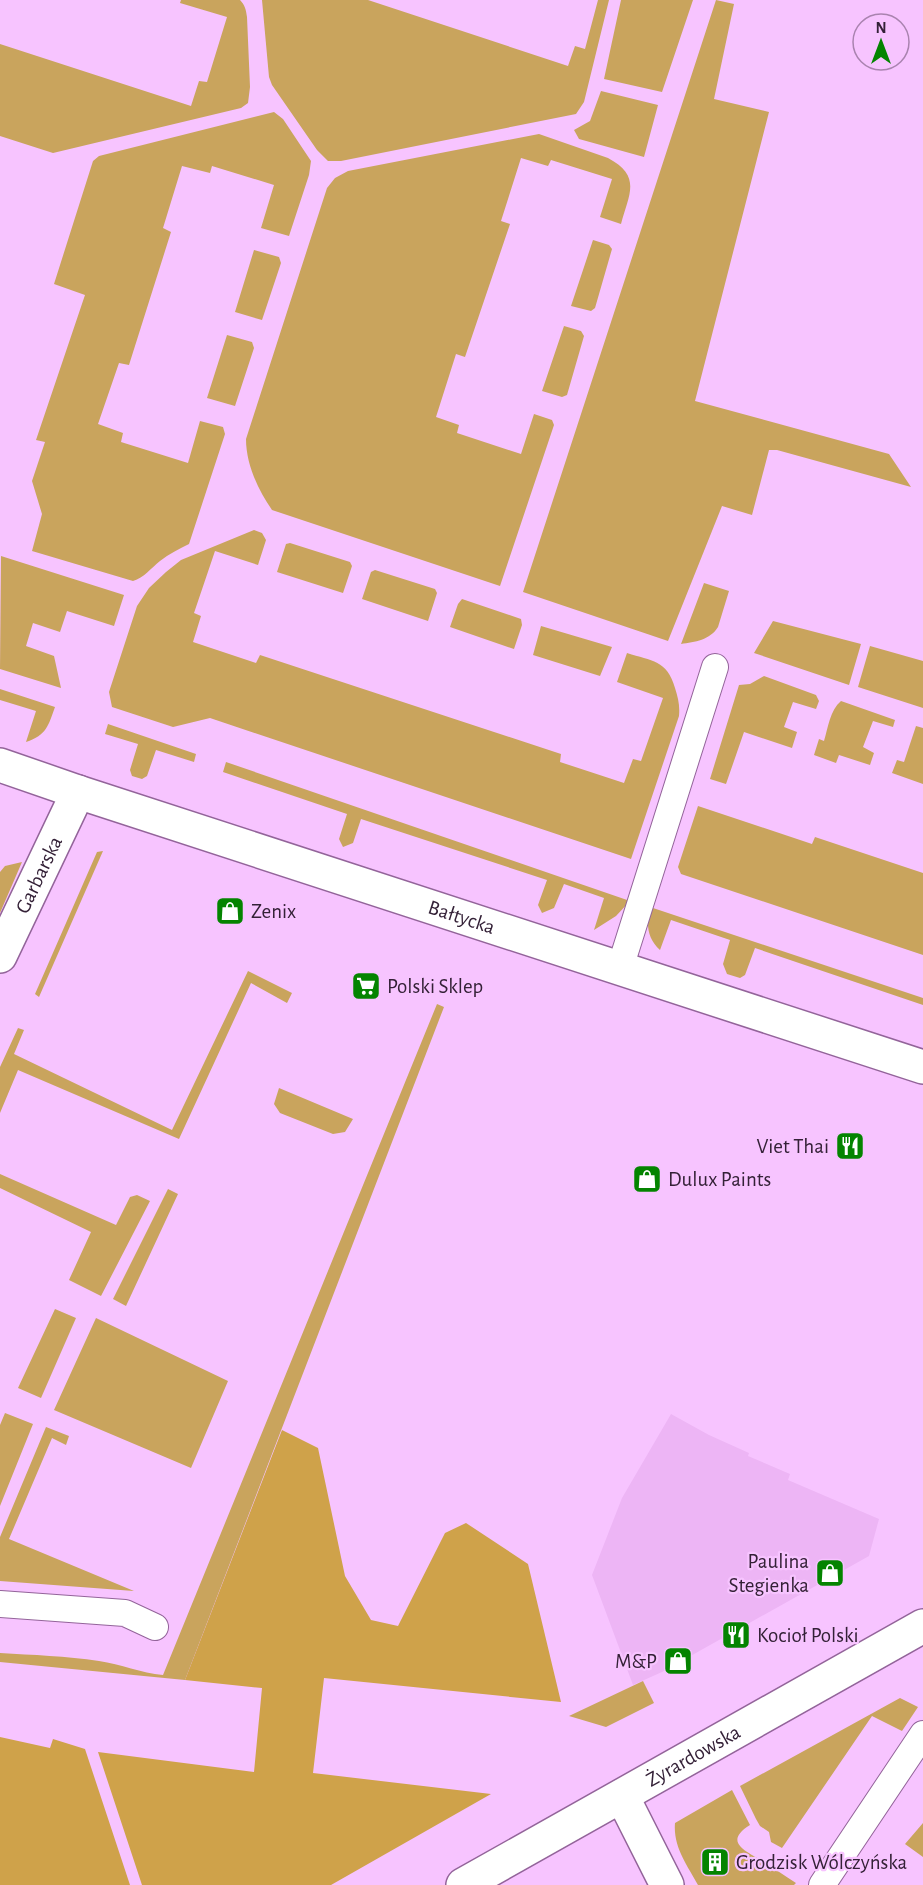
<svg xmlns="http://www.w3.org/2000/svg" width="923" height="1885" viewBox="0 0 923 1885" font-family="'Alegreya Sans',sans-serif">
	<rect width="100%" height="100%" fill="#f7c4ff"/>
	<!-- built -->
	<path fill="#edb5f5" d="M671 1414 709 1435 749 1453 748 1456 790 1474 788 1480 879 1519 869 1556 662 1672 633 1685 592 1575 622 1498Z"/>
	<!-- green -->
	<path fill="#c9a45d" d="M181 0H240C245 5 246 10 247 17L250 87 248 103 241 108 53 153 0 136V44L191 106 199 81 207 82 227 17 180 3Z
		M262 0H368L568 66 575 46 585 49 598 0H609L584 102 576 114 341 161H328L317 150 272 85 269 77Z
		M621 0H693L662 92 604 79Z
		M716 0 734 4 714 99 769 112 695 401 889 454 911 487 777 450H769L752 515 722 506 668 641 523 592Z
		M601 91 658 105 644 157 579 139 574 130 590 121Z
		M274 112 283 119 311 161 309 175 289 236 261 228 274 185 212 166 210 173 182 166 163 228 171 232 129 365 119 363 98 424 123 433 121 442 188 463 200 421 223 427 225 434 189 544C179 549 169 554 160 561 151 568 144 578 133 581L32 551 42 514 32 481 45 442 36 440 85 295 54 284 93 161 99 156Z
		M539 134 608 158C642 176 629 194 621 224L600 217 612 179 551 160 548 166 521 158 501 221 510 224 465 357 456 354 436 417 459 425 457 433 521 454 534 414 552 420 554 425 500 586 272 510C258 490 246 464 246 439L327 188 335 178 348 171Z
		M593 240 609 245 612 249 595 308 591 311 571 306Z
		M254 250 279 257 281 263 262 320 235 312Z
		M564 326 581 331 584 336 567 395 562 397 542 391Z
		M227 335 252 342 254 348 235 406 207 398Z
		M254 530 262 533 266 540 258 565 215 551 194 613 201 616 193 642 256 663 260 655 561 754 560 762 624 783 633 759 641 761 663 698 617 682 627 653C652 661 667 660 675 688 678 698 680 705 679 716L631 859 210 718 173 727 112 707 109 692 137 606 149 588 166 572 181 560Z
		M290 543 350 562 352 566 343 593 277 572 286 544Z
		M1 556 124 595 114 626 67 611 60 632 33 623 26 646 54 656 61 688 0 669Z
		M375 570 435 589 437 593 428 621 362 599 371 572Z
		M704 583 729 591 718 627C710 640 695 642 681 644Z
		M462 599 521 619 522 625 514 649 450 627 458 604Z
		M773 621 861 644 849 685 754 653Z
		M541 626 612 647 600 676 533 655Z
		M870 646 923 661V708L858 687Z
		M764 676 816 695 819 701 816 709 793 702 784 727 797 732 792 748 744 732 726 784 710 779 739 685 750 684Z
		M0 689 55 707C48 726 47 735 26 742L36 711 0 700Z
		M841 701 895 720 893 727 873 721 863 747 874 753 870 765 839 755 836 763 814 755 819 739 824 741C828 728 830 710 841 701Z
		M108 724 196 754 194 762 156 750 147 776 142 779 132 776 130 770 138 744 105 734Z
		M916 726 923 728V784L892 773 897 760 904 762Z
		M226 762 630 901 616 916 594 930 604 898 564 884 554 908 542 913 538 905 547 880 361 819 353 843 343 847 339 839 347 814 223 772Z
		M698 806 812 844 815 837 923 873V955L681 874 678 867Z
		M103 851 39 997 35 994 97 852Z
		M22 862 0 913V872L5 866Z
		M650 907 923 998V1005L755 948 745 975 740 978 727 974 723 964 730 940 671 920 660 950C647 938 646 924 650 907Z
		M248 971 292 993 287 1003 251 983 179 1139 18 1070 0 1113V1067L18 1028 24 1030 14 1054 172 1130Z
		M437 1004 444 1007 185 1680 0 1662V1653C33 1655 66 1656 99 1661 121 1664 141 1673 163 1675Z
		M279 1088 353 1119 345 1132 333 1134 280 1113 274 1104Z
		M0 1174 116 1225 130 1197 137 1195 150 1201 101 1296 69 1280 91 1232 0 1188Z
		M168 1189 178 1194 126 1306 113 1299Z
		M55 1309 76 1318 41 1398 18 1388Z
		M96 1318 228 1381 191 1468 54 1410Z
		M5 1413 33 1424 0 1506V1425Z
		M46 1427 69 1436 66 1445 52 1438 9 1539 134 1591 0 1581V1537Z
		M643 1681 654 1703 606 1727 569 1716Z
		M900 1698 918 1707 902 1731 872 1716 782 1848 771 1842 769 1832 760 1826 756 1819 740 1786Z
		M732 1790 750 1825C721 1843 749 1852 764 1862 775 1869 785 1876 796 1883L794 1885H698C687 1865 673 1847 675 1823Z
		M923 1823V1857L905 1844Z"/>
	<!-- forest -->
	<path fill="#cfa24a" d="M282 1430 318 1448 345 1576 371 1620 398 1626 445 1533 466 1523 528 1564 561 1702 324 1678 313 1773 491 1794 331 1885H142L98 1752 254 1772 262 1688 185 1680Z
		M0 1737 50 1748 53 1739 85 1749 130 1885H0Z"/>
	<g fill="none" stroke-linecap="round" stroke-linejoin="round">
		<!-- lane casing -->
		<g stroke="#93649a" stroke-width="28">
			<path id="lane" d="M620 968 715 667
				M0 1604 125 1613 155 1627
				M822 1885 923 1734"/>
		</g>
		<!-- street casing -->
		<g stroke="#93649a" stroke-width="36">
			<g id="street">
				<path id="s1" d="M0 956 78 792"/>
				<path d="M622 1796 667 1885"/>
			</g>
		</g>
		<!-- secondary casing -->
		<g stroke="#93649a" stroke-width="36">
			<g id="secondary">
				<path id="s2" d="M0 765 78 792 923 1067"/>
				<path id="s3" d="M463 1885 923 1626"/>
			</g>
		</g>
		<!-- lane -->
		<use href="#lane" stroke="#fff" stroke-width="26"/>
		<!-- street -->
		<use href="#street" stroke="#fff" stroke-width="33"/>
		<!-- secondary -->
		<use href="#secondary" stroke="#fff" stroke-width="33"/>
	</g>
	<!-- icons -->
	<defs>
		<g id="shop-square" transform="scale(1.5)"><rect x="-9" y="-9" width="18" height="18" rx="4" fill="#048400" stroke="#f7c4ff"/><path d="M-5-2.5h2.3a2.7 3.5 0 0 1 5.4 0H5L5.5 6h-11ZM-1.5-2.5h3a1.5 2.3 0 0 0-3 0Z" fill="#fff"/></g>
		<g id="supermarket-square" transform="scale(1.5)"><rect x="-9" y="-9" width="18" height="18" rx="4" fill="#048400" stroke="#f7c4ff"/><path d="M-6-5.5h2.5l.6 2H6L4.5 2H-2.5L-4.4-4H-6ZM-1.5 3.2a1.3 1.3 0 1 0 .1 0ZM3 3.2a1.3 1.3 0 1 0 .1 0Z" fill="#fff"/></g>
		<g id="restaurant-square" transform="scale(1.5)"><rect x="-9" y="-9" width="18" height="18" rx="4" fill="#048400" stroke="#f7c4ff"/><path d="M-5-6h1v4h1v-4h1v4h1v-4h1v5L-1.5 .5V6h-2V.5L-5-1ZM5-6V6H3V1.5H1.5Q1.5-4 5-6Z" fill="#fff"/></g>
		<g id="building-square" transform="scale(1.5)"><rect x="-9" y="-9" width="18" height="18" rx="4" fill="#048400" stroke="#f7c4ff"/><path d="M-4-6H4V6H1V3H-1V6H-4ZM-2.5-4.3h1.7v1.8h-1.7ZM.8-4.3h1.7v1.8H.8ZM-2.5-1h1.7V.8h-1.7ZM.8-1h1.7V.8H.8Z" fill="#fff"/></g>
	</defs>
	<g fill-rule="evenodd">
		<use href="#shop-square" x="230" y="911"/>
		<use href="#supermarket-square" x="366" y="986"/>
		<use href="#restaurant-square" x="850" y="1146"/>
		<use href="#shop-square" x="647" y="1179"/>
		<use href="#shop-square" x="830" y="1573"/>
		<use href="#restaurant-square" x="736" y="1635"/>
		<use href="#shop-square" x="678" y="1661"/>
		<use href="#building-square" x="715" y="1862"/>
	</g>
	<g text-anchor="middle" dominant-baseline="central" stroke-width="4.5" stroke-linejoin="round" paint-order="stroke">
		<!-- street labels -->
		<g font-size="21" fill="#342137" stroke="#f7c4ff">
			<text stroke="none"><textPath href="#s1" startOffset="90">Garbarska</textPath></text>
			<text stroke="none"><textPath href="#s2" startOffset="486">Bałtycka</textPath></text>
			<text stroke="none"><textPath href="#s3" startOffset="264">Żyrardowska</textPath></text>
		</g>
		<!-- poi labels -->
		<g font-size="21" fill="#342137" stroke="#f7c4ff" text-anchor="start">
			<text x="251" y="911">Zenix</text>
			<text x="387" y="986">Polski Sklep</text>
			<text x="829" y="1146" text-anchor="end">Viet Thai</text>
			<text x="668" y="1179">Dulux Paints</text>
			<text x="809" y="1561" text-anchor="end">Paulina<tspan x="809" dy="24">Stegienka</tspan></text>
			<text x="757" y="1635">Kocioł Polski</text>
			<text x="657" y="1661" text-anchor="end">M&amp;P</text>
			<text x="736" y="1862">Grodzisk Wólczyńska</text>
		</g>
	</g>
	<!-- north arrow -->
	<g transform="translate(881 42)"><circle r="28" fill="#f7c4ff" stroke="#a983af" stroke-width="1.5"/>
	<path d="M0-4.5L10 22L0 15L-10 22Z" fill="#048400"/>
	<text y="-9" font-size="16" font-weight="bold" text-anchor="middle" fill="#342137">N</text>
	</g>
</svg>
